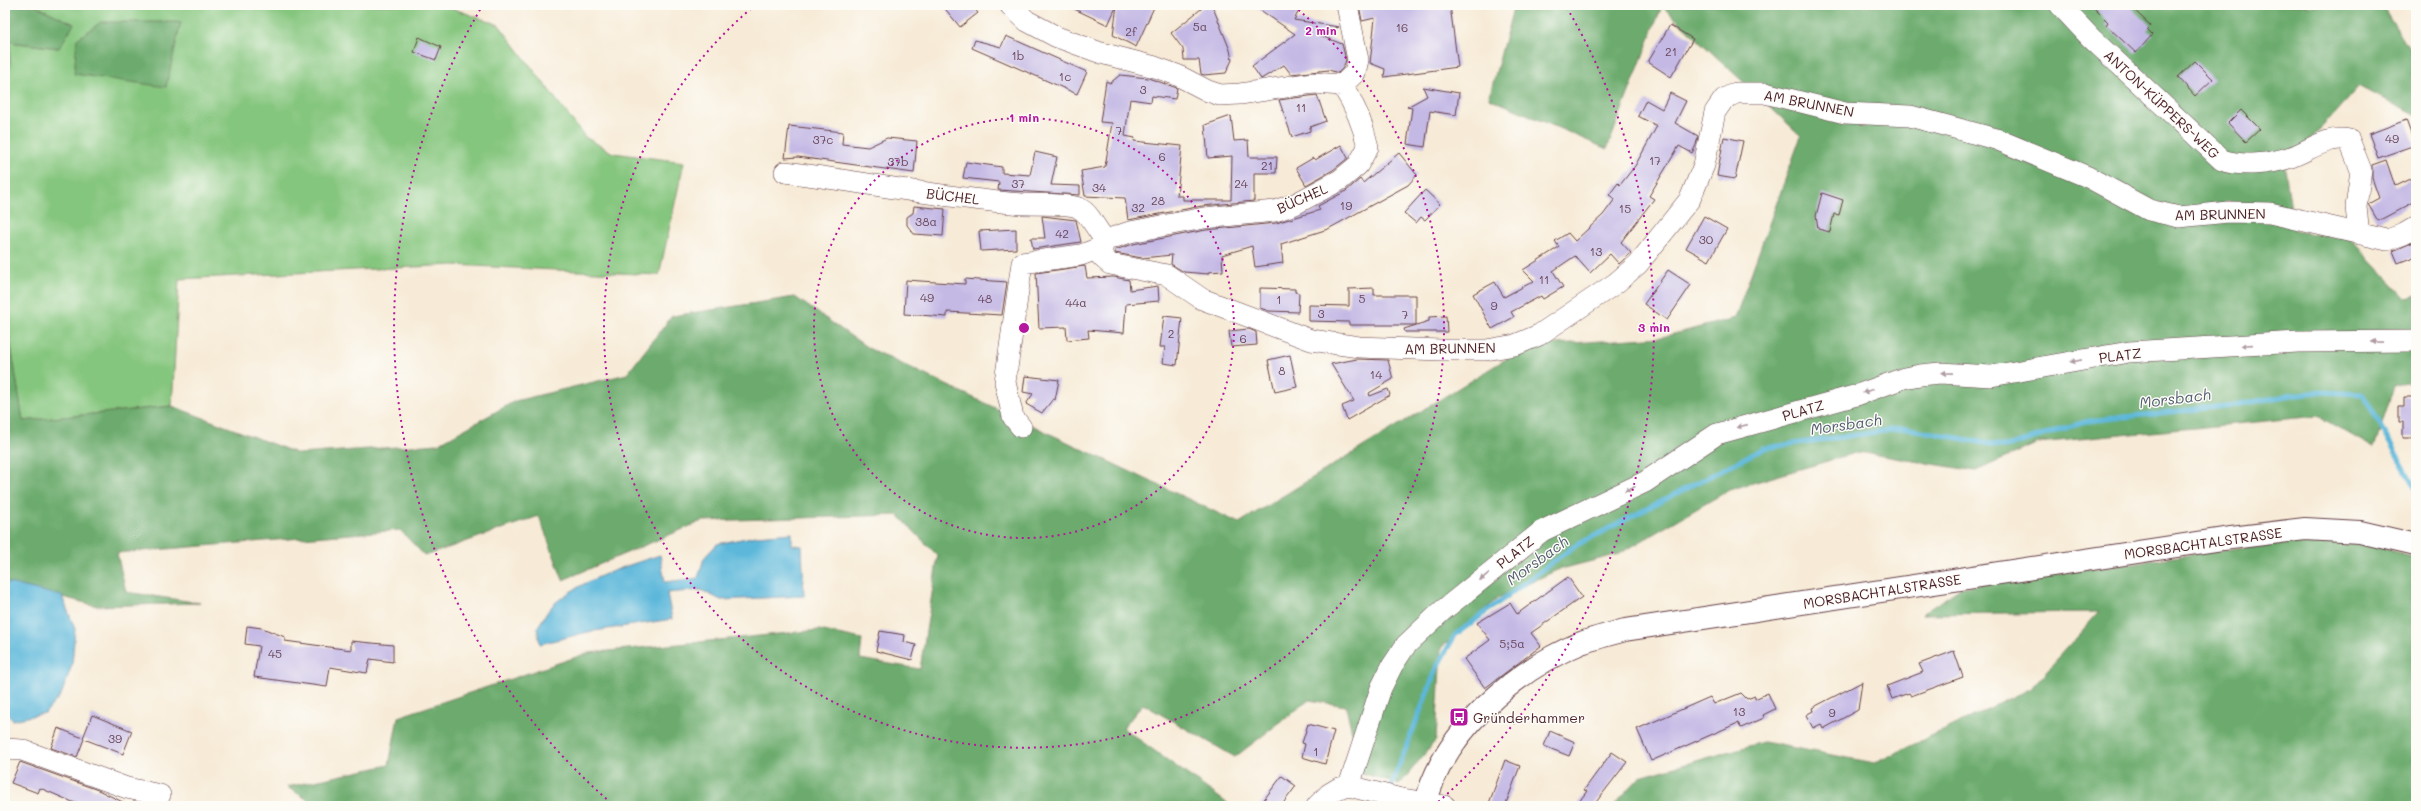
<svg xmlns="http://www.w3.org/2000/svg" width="2421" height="811" viewBox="0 0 2421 811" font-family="Mali,sans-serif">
	<rect width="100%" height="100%" fill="#fdfcf7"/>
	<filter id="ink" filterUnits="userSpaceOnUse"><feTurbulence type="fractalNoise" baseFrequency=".025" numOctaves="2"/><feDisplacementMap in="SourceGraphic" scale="8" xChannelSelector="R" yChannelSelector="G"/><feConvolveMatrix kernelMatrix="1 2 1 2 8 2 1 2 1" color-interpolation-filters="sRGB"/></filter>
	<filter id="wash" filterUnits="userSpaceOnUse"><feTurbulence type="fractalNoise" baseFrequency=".012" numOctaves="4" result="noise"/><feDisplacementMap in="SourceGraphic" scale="16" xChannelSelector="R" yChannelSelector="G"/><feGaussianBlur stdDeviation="0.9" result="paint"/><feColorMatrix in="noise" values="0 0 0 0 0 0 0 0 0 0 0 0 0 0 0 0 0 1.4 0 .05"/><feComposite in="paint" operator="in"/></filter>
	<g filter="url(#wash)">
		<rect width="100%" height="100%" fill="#f7ebd7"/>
		<!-- green -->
		<path fill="#85c67e" stroke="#687254" d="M34 5H443L499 25 585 137 613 153 684 162 659 275 453 265 179 279 172 406 23 421 5 308V67L9 68V42L58 48 73 24Z"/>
		<!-- forest -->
		<path fill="#6cab6d" stroke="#5b654c" d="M5 5H34L74 24 59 48 10 42V68L5 67Z
			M1514 5H2382L2416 60V116L2359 86 2285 168 2294 231 2350 239 2406 298 2416 295V383L2394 386 2374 448 2318 416 2038 443 1976 471 1858 452 1729 490 1619 554 1557 570 1498 598 1441 648 1436 740 1400 784 1361 773 1346 706 1309 700 1235 757 1143 704 1123 728 1231 806H318L287 787 389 765 398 717 588 653 819 630 862 639 860 659 920 669 938 556 898 515 702 521 563 580 539 516 425 556 400 530 117 553 126 592 200 603 97 606 5 582V308L23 421 172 406 299 454 438 444 515 401 627 374 672 316 795 297 868 348 1239 523 1527 346 1662 337 1735 318 1801 136 1662 6 1607 149 1489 98Z
			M101 22H181L166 87 74 74 77 39Z
			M2308 538 2371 545 2416 557V806H1613L1640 777 1763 742 1875 763 2031 688 2100 612 1922 614 1962 587Z"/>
		<!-- water -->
		<path fill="#5cb7da" stroke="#536b82" d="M792 533V545L802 546 804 596 721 600 701 590 667 593 672 619 588 632 540 644 537 628C542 621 547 611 553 605 580 580 626 566 660 555L665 582 698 578 704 558 717 544 756 536Z
			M5 582 62 596 75 629 72 665 61 695 45 713 13 720 5 713Z"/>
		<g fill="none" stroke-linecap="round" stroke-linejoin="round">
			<!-- stream -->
			<path stroke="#5cb7da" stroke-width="5" d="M1389 792 1438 665 1455 635 1573 547 1764 448 1906 428 2006 447 2088 421 2234 405 2298 394 2322 392 2363 394 2416 489"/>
		</g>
		<g id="blocks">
			<!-- building -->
			<path fill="#c4b9e5" d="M942 5H971L978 13 960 27Z
				M1066 5H1117L1108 25Z
				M1117 5H1155L1136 47 1113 35Z
				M1206 5H1212L1230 50 1232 60 1226 73 1204 75 1201 74 1199 60H1184L1183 49 1171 33Z
				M1253 5H1302L1294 20 1339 27 1316 34 1342 44 1346 60 1343 68 1338 73 1329 70 1291 74 1284 65 1261 79 1252 66 1295 34Z
				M1359 5H1450L1458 67 1384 77 1385 69 1370 63 1375 18 1362 21Z
				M2091 5H2129L2151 26 2147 30 2152 35 2136 53 2106 25 2108 22Z
				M1670 25 1693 39 1671 77 1648 62Z
				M1006 36 1087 72 1077 94 972 48 975 40 1001 47Z
				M419 37 441 47 436 60 414 52Z
				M2195 61 2213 79 2195 96 2178 77Z
				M1120 75 1148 78 1177 88 1175 99 1152 96 1151 102 1130 99 1125 136 1135 138 1134 141 1182 146 1177 196H1183V200H1231L1232 156 1208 158 1205 125 1231 116 1234 141 1248 140 1249 157H1277L1276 173H1254V201L1202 206 1128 220 1125 198 1085 196 1081 171 1105 167 1112 123 1100 122 1106 81 1110 83Z
				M1423 87 1459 93 1456 115 1430 111 1425 147 1407 144 1412 108 1407 107 1427 96Z
				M1670 93 1686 101 1675 123 1698 136 1696 145 1692 153 1679 146 1649 196 1654 199 1621 242 1631 253 1619 264 1610 254 1590 273 1575 256 1553 271 1563 287 1543 299 1541 296 1511 312 1514 317 1492 329 1473 294 1495 282 1504 297 1534 281 1523 270 1559 247 1555 241 1568 233 1575 241 1603 215 1615 199 1609 195 1618 183 1620 185 1635 166 1657 126 1638 116 1646 100 1662 109Z
				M1317 95 1326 121 1310 127V131L1292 137 1279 100Z
				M2241 110 2260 129 2246 142 2228 123Z
				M2406 120 2415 145 2378 158 2369 134Z
				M789 126 843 132 842 144 868 147 887 138 917 141 914 173 798 157 785 158Z
				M1724 137 1743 141 1735 179 1717 176Z
				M1341 145 1348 158 1333 170 1306 185 1296 168 1313 158 1315 160Z
				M1035 152 1057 157 1051 185 1080 186V195L998 190 999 182 963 178 966 162 1002 167V173L1030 175Z
				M1399 153 1417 175 1408 185 1328 229 1281 244 1283 263 1255 267 1252 246 1222 255 1223 271 1208 272V274L1184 272 1171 264 1172 255 1142 258 1115 253V250L1133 244 1206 230 1276 223 1320 210 1318 206 1346 191 1360 179 1363 183Z
				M2386 160 2395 186 2416 176V201L2378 221 2368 204 2379 198 2372 178V165Z
				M1425 190 1440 204 1425 220 1421 217 1416 223 1404 213Z
				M1822 193 1843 200 1839 215 1834 214 1830 232 1818 229 1816 216Z
				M914 206 945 209 943 236 914 234 907 225V217L913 213Z
				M1042 216 1076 220 1081 242 1033 249 1031 238H1045Z
				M1704 216 1727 229 1709 261 1686 248Z
				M1016 229V249L981 251 979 231Z
				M2416 241V256L2398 263 2393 251Z
				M1085 266 1087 278 1114 277 1129 280 1130 290 1158 286 1159 301 1126 304 1124 333 1088 330 1089 338 1067 340 1066 327 1039 328 1036 273Z
				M1668 270 1691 285 1667 320 1644 304Z
				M965 279 1007 282 1002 315 947 312V317L904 314 906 280 965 284Z
				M1260 288 1295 289V292L1299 293 1298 312 1269 311 1260 308Z
				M1374 288V295H1416V325H1349V322L1309 321V305L1349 306V289Z
				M1164 316 1182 318 1177 365 1163 363 1165 347H1160Z
				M1446 316 1447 332H1405L1404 329 1429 321V317Z
				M1249 329 1256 332 1257 345 1231 347 1229 331Z
				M1290 355 1297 387 1275 392 1268 360Z
				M1357 359 1388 360 1393 379 1369 393 1370 396 1388 389 1390 395 1347 420 1342 406 1354 401 1331 364Z
				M1025 376 1059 380 1055 400 1053 399 1042 413 1026 404 1033 394 1023 392Z
				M2404 397H2416V438H2403V422H2399V406H2404Z
				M1568 577 1582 597 1531 633 1541 646 1485 688 1464 659 1490 640 1477 623 1510 603 1517 614Z
				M247 626 262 628 285 637V641L351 650V641L393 645V662L370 659 367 673 330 667 327 687 254 677 259 646 245 644Z
				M880 631 905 635 904 642 916 645 912 660 876 651Z
				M1954 651 1963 677 1911 696 1909 693 1892 699 1887 686 1923 672 1919 664Z
				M1862 682 1858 710 1823 729 1821 724 1813 728 1806 715 1813 711 1812 708Z
				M1741 693 1747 699 1755 696V699L1768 693 1775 709 1763 715 1764 718 1741 728 1738 723 1651 761 1637 729 1710 697 1714 704Z
				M92 715 132 731 123 754 84 739 77 757 51 748 58 728 83 738Z
				M1308 724 1334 731 1325 764 1302 757 1305 744 1302 743Z
				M1550 731 1575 742 1569 756 1544 746Z
				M1612 752 1627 762 1593 806H1576L1587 791 1584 790Z
				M1505 760 1520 766 1505 806H1488Z
				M20 762 98 790 131 806H82L40 788 38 793 11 783Z
				M1282 776 1296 786 1281 806H1259Z"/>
		</g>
	</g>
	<g filter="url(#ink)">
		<use href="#blocks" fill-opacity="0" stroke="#643e45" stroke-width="1"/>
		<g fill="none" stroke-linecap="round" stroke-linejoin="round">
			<!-- minor casing -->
			<g stroke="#643e45" stroke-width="22">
				<path id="minor" d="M1010 5 1027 21 1057 37 1101 53 1155 67 1177 75 1208 91 1220 95 1240 94 1313 83 1342 85 1355 73 1358 60 1347 5
					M2060 5 2091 38 2222 160C2242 167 2271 164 2291 157 2310 150 2329 135 2349 140L2361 170 2356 207 2359 234
					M1342 85C1355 105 1363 124 1368 147L1358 165 1340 180 1295 204 1275 211 1204 218 1130 232 1106 240 1102 247V257L1110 264 1167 275 1202 299 1311 340 1359 347 1441 350H1486L1515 345 1539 335 1616 283 1638 264 1690 199 1704 165 1715 112 1724 99 1736 93H1765L1845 113 1910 116 1996 139 2088 177 2149 210 2179 217 2228 212 2270 213 2387 240 2404 234 2416 227
					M785 172C864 182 942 198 1022 204 1032 204 1073 204 1079 208 1091 214 1096 231 1106 240
					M1021 427 1013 417 1005 382 1022 263 1081 255 1102 247
					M5 749 22 750 127 788 160 795
					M1349 786 1381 688 1392 666 1406 645 1442 611 1542 531 1645 482 1717 434 1857 395 1904 378 1920 375 1940 373 1991 376 2129 352 2298 342 2416 341
					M1317 806 1329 794 1339 788 1349 786 1397 798 1445 806"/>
			</g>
			<!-- secondary casing -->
			<g stroke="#643e45" stroke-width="24">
				<path id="secondary" d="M1425 806C1441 734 1515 670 1581 643 1595 638 1610 634 1625 630L2223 539 2305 529 2360 532 2416 545"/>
			</g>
			<!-- minor -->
			<use href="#minor" stroke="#fff" stroke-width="21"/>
			<!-- secondary -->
			<use href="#secondary" stroke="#fff" stroke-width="22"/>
		</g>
		<!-- one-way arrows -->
		<defs><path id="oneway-solid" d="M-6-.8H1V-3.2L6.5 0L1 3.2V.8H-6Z"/></defs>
		<g fill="#ae9aa0">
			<use href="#oneway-solid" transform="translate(2377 342) rotate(-179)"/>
			<use href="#oneway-solid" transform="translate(2247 345) rotate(176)"/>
			<use href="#oneway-solid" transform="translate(2076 361) rotate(169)"/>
			<use href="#oneway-solid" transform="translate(1947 373) rotate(-179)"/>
			<use href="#oneway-solid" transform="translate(1868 391) rotate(160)"/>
			<use href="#oneway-solid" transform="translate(1742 426) rotate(167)"/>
			<use href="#oneway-solid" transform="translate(1630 489) rotate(155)"/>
			<use href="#oneway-solid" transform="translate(1484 577) rotate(141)"/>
		</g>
	</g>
	<!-- distance rings -->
	<g fill="none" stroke="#b5179e" stroke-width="2" stroke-dasharray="2 4">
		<circle cx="1024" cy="328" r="210"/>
		<path d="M1294 6A420 420 0 1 1 754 6"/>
		<path d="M611 803A630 630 0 0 1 481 8M1567 8A630 630 0 0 1 1437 803"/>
	</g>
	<!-- icons -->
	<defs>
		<g id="bus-square" transform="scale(1)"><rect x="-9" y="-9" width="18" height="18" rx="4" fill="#b5179e" stroke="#fdfcf7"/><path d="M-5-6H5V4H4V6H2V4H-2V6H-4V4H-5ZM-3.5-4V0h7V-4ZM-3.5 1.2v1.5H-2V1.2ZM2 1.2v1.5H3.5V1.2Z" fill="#fff"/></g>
	</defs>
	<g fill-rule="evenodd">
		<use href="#bus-square" x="1459" y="717"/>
	</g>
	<g text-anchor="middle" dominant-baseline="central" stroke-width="3" stroke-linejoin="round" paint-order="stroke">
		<!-- number labels -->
		<g font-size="12" fill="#68465a">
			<text x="1200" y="26">5a</text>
			<text x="1402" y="27">16</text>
			<text x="1131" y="31">2f</text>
			<text x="1671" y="51">21</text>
			<text x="1018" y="55">1b</text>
			<text x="1065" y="76">1c</text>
			<text x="1143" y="89">3</text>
			<text x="1301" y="107">11</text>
			<text x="1119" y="130">7</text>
			<text x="2392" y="138">49</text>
			<text x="823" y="139">37c</text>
			<text x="1162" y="156">6</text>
			<text x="1655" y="160">17</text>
			<text x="898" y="161">37b</text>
			<text x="1267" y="165">21</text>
			<text x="1018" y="183">37</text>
			<text x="1241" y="183">24</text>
			<text x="1099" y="187">34</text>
			<text x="1158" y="200">28</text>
			<text x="1346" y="205">19</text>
			<text x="1138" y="207">32</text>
			<text x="1625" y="208">15</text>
			<text x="926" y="221">38a</text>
			<text x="1062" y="233">42</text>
			<text x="1706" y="239">30</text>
			<text x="1596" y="251">13</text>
			<text x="1544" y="279">11</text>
			<text x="927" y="297">49</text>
			<text x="985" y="298">48</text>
			<text x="1362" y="298">5</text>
			<text x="1279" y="299">1</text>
			<text x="1076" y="302">44a</text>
			<text x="1494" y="305">9</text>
			<text x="1321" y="313">3</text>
			<text x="1405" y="314">7</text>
			<text x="1171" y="333">2</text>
			<text x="1243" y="338">6</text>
			<text x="1282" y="370">8</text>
			<text x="1376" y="374">14</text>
			<text x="1512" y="643">5;5a</text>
			<text x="275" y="653">45</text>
			<text x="1739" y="711">13</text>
			<text x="1832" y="712">9</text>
			<text x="115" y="738">39</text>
			<text x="1316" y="751">1</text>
		</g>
		<!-- street labels -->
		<g font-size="14" fill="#4a1f2b" stroke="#fdfcf7">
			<text transform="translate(1809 103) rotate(11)">AM BRUNNEN</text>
			<text transform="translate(2162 104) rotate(43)">ANTON-KÜPPERS-WEG</text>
			<text transform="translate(953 196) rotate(7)">BÜCHEL</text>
			<text transform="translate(1302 198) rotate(-24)">BÜCHEL</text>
			<text transform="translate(2220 214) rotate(-1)">AM BRUNNEN</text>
			<text transform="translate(1450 348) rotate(-1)">AM BRUNNEN</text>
			<text transform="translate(2120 355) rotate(-7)">PLATZ</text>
			<text transform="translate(1803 410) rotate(-16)">PLATZ</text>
			<text transform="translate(2203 543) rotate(-8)">MORSBACHTALSTRASSE</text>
			<text transform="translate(1515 552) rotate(-38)">PLATZ</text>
			<text transform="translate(1882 591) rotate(-9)">MORSBACHTALSTRASSE</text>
		</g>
		<!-- poi labels -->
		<g font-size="14" fill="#4a1f2b" stroke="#fdfcf7" text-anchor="start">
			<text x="1473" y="717">Gründerhammer</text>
		</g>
		<!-- water labels -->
		<g font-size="15" font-style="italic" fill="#515c71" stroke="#fdfcf7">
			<text transform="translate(2175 398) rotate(-7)">Morsbach</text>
			<text transform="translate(1846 424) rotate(-8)">Morsbach</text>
			<text transform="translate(1537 560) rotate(-36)">Morsbach</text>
		</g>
	</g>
	<circle cx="1024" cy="328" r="6" fill="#b5179e" stroke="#fdfcf7" stroke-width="2"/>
	<g font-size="12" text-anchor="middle" font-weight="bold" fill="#b5179e" stroke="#fdfcf7" stroke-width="3" stroke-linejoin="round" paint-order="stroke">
		<text x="1321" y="35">2 min</text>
		<text x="1024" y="122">1 min</text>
		<text x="1654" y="332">3 min</text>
	</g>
	<!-- margin -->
	<rect width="2421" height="811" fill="none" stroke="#fdfcf7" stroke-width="20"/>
</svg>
